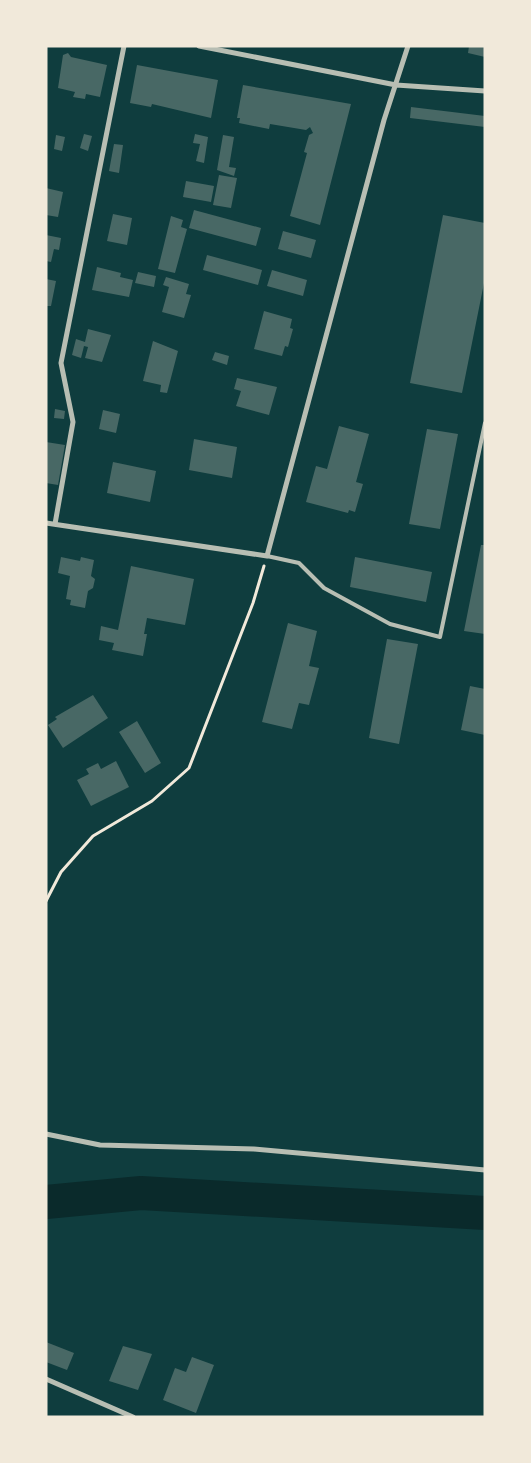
<svg xmlns="http://www.w3.org/2000/svg" width="531" height="1463" viewBox="0 0 531 1463" font-family="'Exo 2',sans-serif">
	<rect width="100%" height="100%" fill="#0f3d3e"/>
	<g fill="none" stroke-linecap="round" stroke-linejoin="round">
		<!-- river -->
		<path stroke="#0a2a2b" stroke-width="34" d="M46 1202 141 1193 485 1213"/>
	</g>
	<!-- building -->
	<path fill="#486865" d="M469 46H485V57L468 53Z
		M68 53 71 57 107 65 100 97 86 94 85 99 73 97 75 92 58 88 63 55Z
		M137 65 218 80 211 118 152 104 151 107 130 103Z
		M243 85 351 104 320 225 290 216 307 153 304 152 309 135 313 133 310 127 306 130 270 124 269 129 239 123 240 118H237Z
		M411 107 485 116V127L410 118Z
		M84 134 92 136 88 151 80 148Z
		M195 134 208 137 204 163 196 161 200 144 193 143Z
		M56 135 65 137 62 151 54 149Z
		M223 135 234 137 229 167 236 168 234 176 217 170Z
		M114 144 123 145 119 173 109 171Z
		M219 175 237 178 231 208 213 205Z
		M186 181 214 186 211 202 183 197Z
		M46 188 63 192 58 217 46 215Z
		M194 210 261 228 256 246 189 228Z
		M113 214 132 218 127 245 107 241Z
		M443 215 485 223V278L462 393 410 383Z
		M171 216 183 220 181 227 187 229 175 273 158 269Z
		M283 231 316 240 311 258 278 249Z
		M46 235 61 238 59 250 54 249 51 262 46 261Z
		M207 255 262 270 258 285 203 270Z
		M97 267 121 273 120 277 133 280 129 297 92 290Z
		M272 270 307 280 303 296 267 286Z
		M138 272 156 276 154 287 135 283Z
		M166 277 189 284 186 294 191 295 184 318 162 312 169 287 163 285Z
		M46 279 56 281 51 306H46Z
		M264 311 292 319 290 328 293 329 288 347 285 346 282 356 254 349Z
		M88 329 111 335 102 362 85 358 88 347 84 346 81 358 72 355 76 339 85 342Z
		M153 341 178 351 167 393 160 392 161 385 143 381Z
		M215 352 229 356 227 365 212 360Z
		M237 378 277 387 269 415 236 406 241 391 234 389Z
		M55 409 65 411 64 419 54 418Z
		M103 410 120 414 116 433 99 429Z
		M339 426 369 434 356 482 363 484 355 512 349 510 348 513 306 502 316 466 327 469Z
		M427 429 458 434 440 529 409 524Z
		M194 439 237 447 232 478 189 470Z
		M46 442 65 445 58 485 46 483Z
		M113 462 156 471 150 502 107 493Z
		M481 545H485V634L464 631Z
		M61 557 80 561 81 557 94 560 91 576 95 579 93 588 88 591 85 608 70 605 71 600 66 599 70 576 58 573Z
		M355 557 432 572 426 602 350 587Z
		M131 566 194 579 185 625 147 618 144 634H147L143 656 112 650 114 643 99 640 101 626 118 630Z
		M288 623 317 631 309 666 319 668 309 705 299 703 292 729 262 722Z
		M387 639 418 644 399 744 369 738Z
		M470 686 485 689V735L461 730Z
		M93 695 108 718 63 748 48 725 57 719 55 717Z
		M137 721 161 763 145 773 119 732Z
		M116 761 129 787 91 806 77 780 89 774 86 769 98 763 101 769Z
		M46 1342 74 1353 67 1370 46 1362Z
		M123 1346 152 1354 138 1390 109 1381Z
		M192 1357 214 1365 196 1413 163 1400 175 1368 186 1372Z"/>
	<g fill="none" stroke-linecap="round" stroke-linejoin="round">
		<!-- path -->
		<path stroke="#f1e9da" stroke-width="3" d="M46 901 61 872 93 836 152 801 189 768 253 603 264 566"/>
		<!-- service -->
		<path stroke="#b8beb3" stroke-width="4" d="M267 556 299 563 324 588 390 624 440 637 485 423"/>
		<!-- minor -->
		<path stroke="#b8beb3" stroke-width="5" d="M199 46 396 85 485 91
			M46 523 267 556 384 120 408 46
			M55 524 73 422 61 363 124 46
			M46 1134 100 1145 254 1149 485 1170
			M46 1379 133 1417"/>
	</g>
	<!-- border -->
	<rect width="531" height="1463" fill="none" stroke="#f1e9da" stroke-width="95"/>
</svg>
